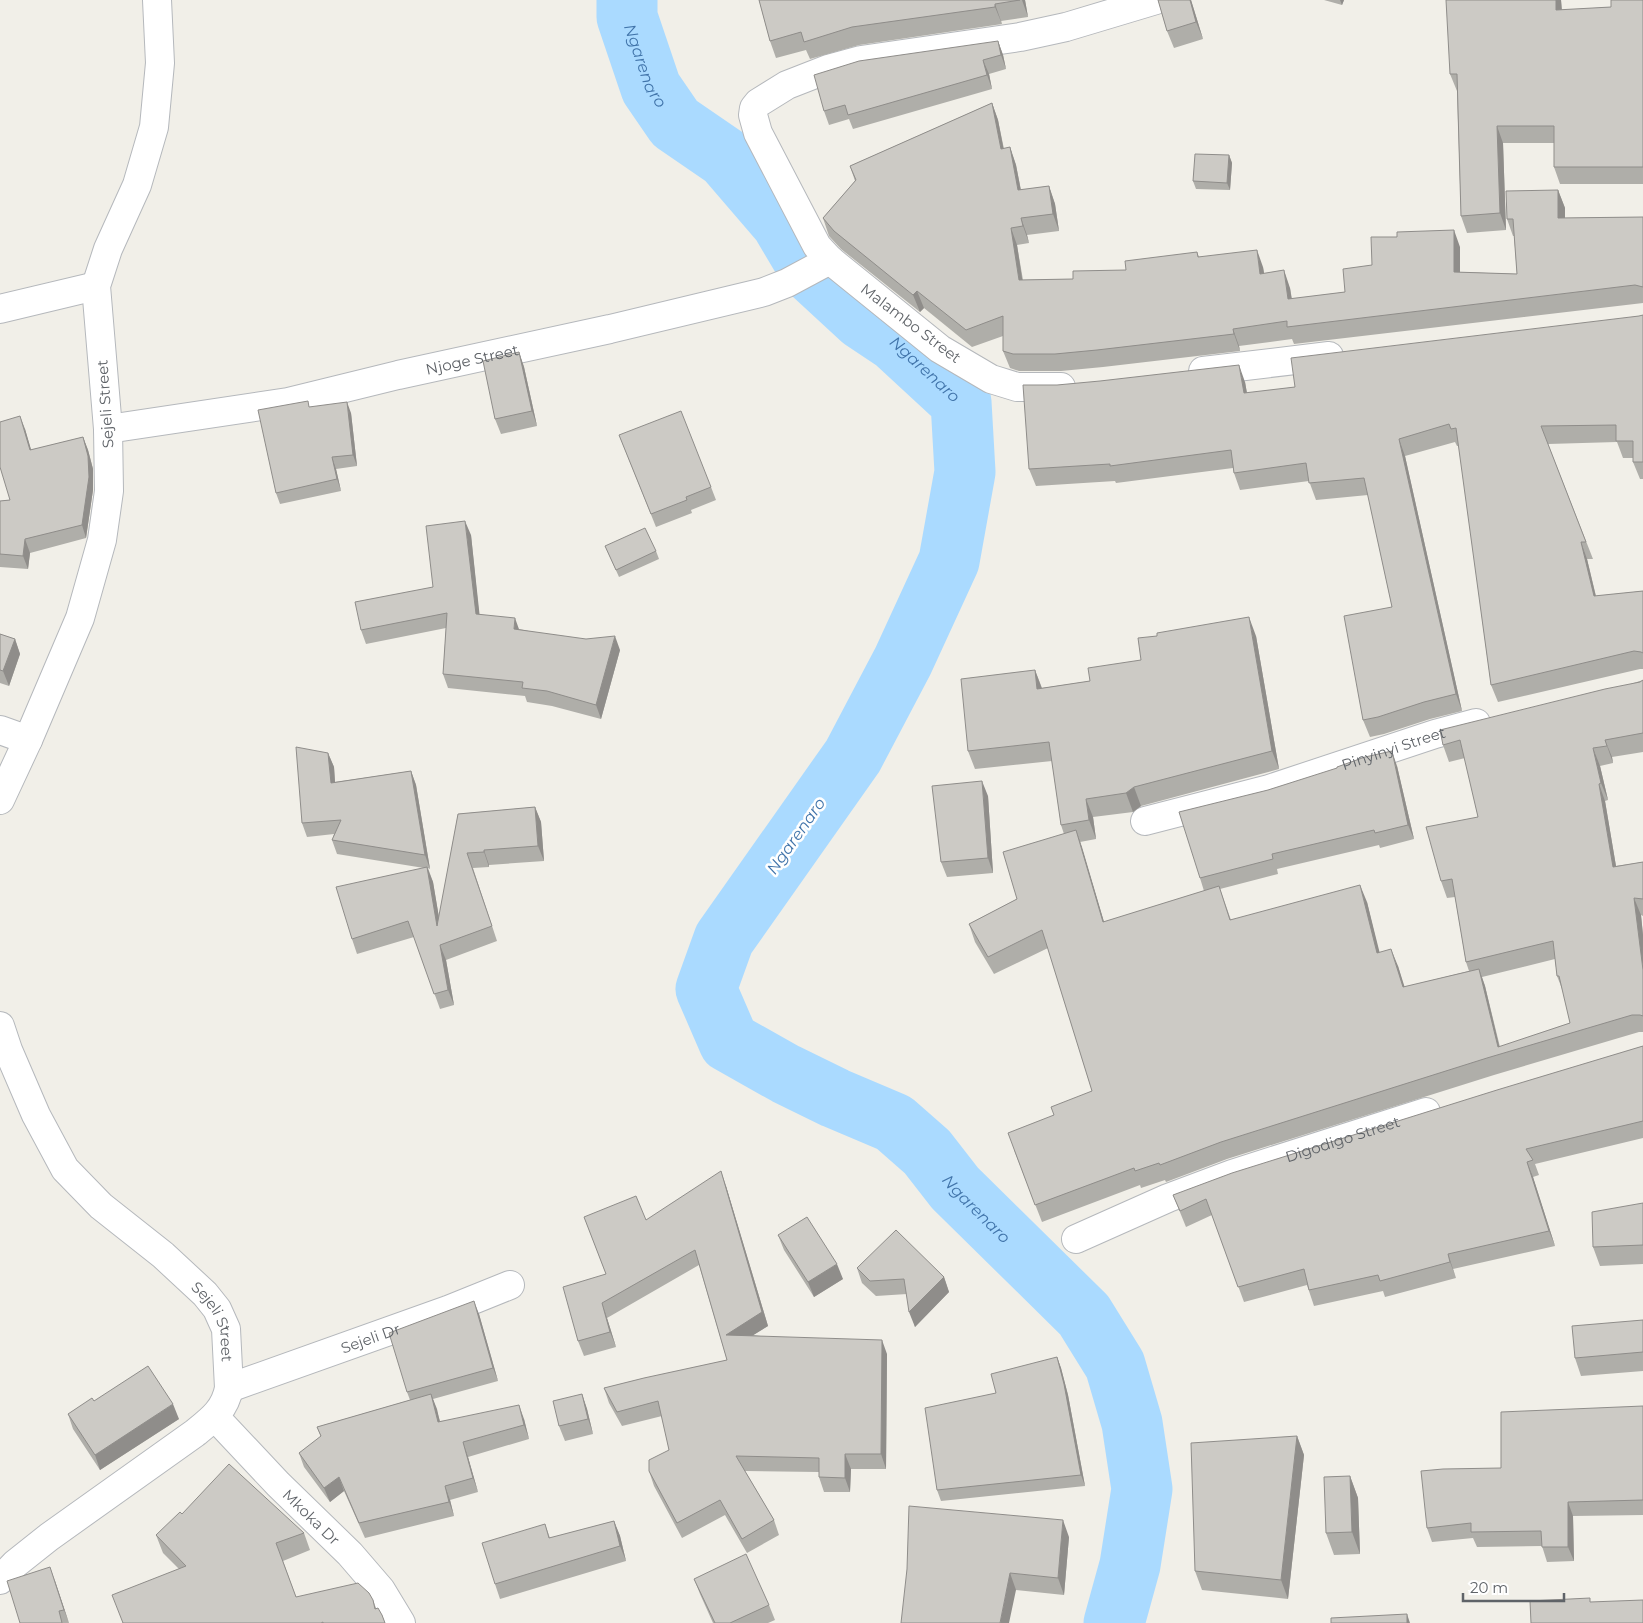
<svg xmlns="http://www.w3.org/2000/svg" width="1643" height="1623" viewBox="0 0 1643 1623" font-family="Montserrat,sans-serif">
	<rect width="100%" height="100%" fill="#f1efe8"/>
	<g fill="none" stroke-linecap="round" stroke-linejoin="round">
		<!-- river -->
		<path stroke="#aadaff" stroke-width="61" id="s1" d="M627 0V17L651 88 675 123 726 158 781 222 810 271 862 319 895 341 961 402 965 472 949 561 903 661 853 756 724 939 706 989 729 1042 786 1074 835 1098 894 1123 927 1152 955 1188 1084 1315 1115 1365 1132 1423 1142 1489 1130 1565 1114 1623"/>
		<!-- minor casing -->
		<g stroke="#b5b8bc" stroke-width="30">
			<g id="minor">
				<path d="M0 309 96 286"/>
				<path d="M1203 371 1329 356"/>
				<path d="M1061 387H1017L991 379 940 349 830 260 817 246 758 133 753 115 754 108 758 103 787 85 828 69 861 60 1020 37 1066 27 1156 0"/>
				<path id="s2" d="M108 429 288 402 398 375 610 329 764 292 787 283 830 260"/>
				<path d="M0 730 28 740"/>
				<path d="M0 800 28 740 80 618 102 540 109 491 108 429 96 286 108 249 137 185 154 127 160 63 157 0"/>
				<path id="s3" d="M1145 821 1269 789 1435 734 1476 723"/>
				<path id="s4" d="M0 1026 8 1050 36 1115 65 1169 101 1206 163 1255 205 1294 217 1309 226 1329 229 1388C225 1410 211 1420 195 1433L49 1537 15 1564 0 1580"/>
				<path id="s5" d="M1076 1239 1168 1198 1232 1174 1426 1112"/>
				<path id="s6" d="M229 1388 448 1310 510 1285"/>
				<path id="s7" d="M215 1417 278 1484 350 1554 381 1590 401 1623"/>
			</g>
		</g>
		<!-- minor -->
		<use href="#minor" stroke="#fff" stroke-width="28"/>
	</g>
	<!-- wall -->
	<path fill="#afaea9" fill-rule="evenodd" d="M759 0H1025L1028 17 1001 21 1002 24 859 45 810 59 806 50 776 58 770 41Z
		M1158 0H1191L1203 39 1174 48 1167 31Z
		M1324 0H1344L1342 5Z
		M1561 0 1562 10 1611 7 1643 0V184H1560L1554 167V143H1503L1506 230 1467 233 1461 216 1457 91 1450 74Z
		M998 41 1003 55 1006 69 989 74 992 89 853 129 849 119 829 125 824 111Z
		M992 103 998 120 1004 149 1010 147 1016 165 1021 190 1049 186 1055 204 1059 231 1027 235 1029 243 1017 245 1023 280 1073 279 1126 270 1197 252 1199 257 1263 267 1264 274 1290 288 1292 299 1345 292 1372 265 1460 247V272L1517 274 1514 236H1513L1507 219 1558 190 1565 208V218L1643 217V303L1294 344 1292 339 1239 346 1240 351 1103 367 1061 371H1019L1010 368 1003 351V336L972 347 924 308 920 312 841 249 829 236 823 218 855 181 850 166Z
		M1229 155 1232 163 1230 190 1196 189 1193 181Z
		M1643 315V479H1640L1633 462V458H1623L1617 442 1548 444 1593 559H1587L1596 596 1643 591V669H1640L1498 702 1491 685 1459 446H1457L1455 442 1405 456 1462 711 1430 719 1384 734 1370 737 1363 720 1392 607 1368 495 1316 500 1309 481 1240 490 1234 473 1233 468 1116 483 1115 481 1036 486 1029 469 1057 385 1245 382 1247 393 1295 387 1639 316Z
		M519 352 524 367 537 426 501 434 495 419Z
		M310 407 351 413 357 466 336 469 341 491 280 504 276 493Z
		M25 429 31 450 83 437 88 450 93 469V490L86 538 30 553 28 569 0 567V501L10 500Z
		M619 435 711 487 716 500 691 510 692 513 656 527Z
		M471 535 479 614 519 629 620 650 601 719 552 706 527 702 525 696 448 688 443 674 446 628 366 644 361 630 433 587Z
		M605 546 656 551 659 559 619 577Z
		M0 634 15 639 20 654 9 686 0 683Z
		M1256 636 1279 769 1141 806 1133 812 1093 817 1096 839 1080 842 1104 922 1204 891 1200 878 1397 766 1414 839 1380 848 1379 845 1277 869 1278 874 1220 889 1231 920 1367 902 1379 953 1398 966 1404 987 1469 971 1466 962 1455 897 1447 898 1441 881 1478 817 1465 758 1449 762 1443 745 1643 680V752L1612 757 1613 763 1600 766 1608 800 1605 801 1616 866 1643 862V916L1641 915 1643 935V1032H1639L1494 1075 1227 1159 1166 1182 1165 1180 1141 1188 1140 1185 1042 1222 1014 1150 1054 1115 1092 1091 1048 948 994 974 975 942 969 924 1017 899 1064 834 1061 825 1052 761 975 769 968 751 1035 670 1042 688 1090 681 1141 660ZM1555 959 1557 976 1564 994 1570 1023 1500 1047 1485 986 1482 977Z
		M328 753 334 767 335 782 411 771 416 785 430 869 428 868 433 882 439 918 458 814 535 807 541 822 544 861 489 865V867L473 868 497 941 446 960 454 1005 440 1009 414 937 357 954 352 939 424 868 337 854 332 840 334 834 307 837 302 823Z
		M988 796 993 873 947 877 941 862Z
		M1643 1046V1138L1535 1164 1539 1175 1533 1177 1555 1246 1453 1269 1456 1278 1385 1297 1383 1291 1314 1306 1307 1285 1244 1302 1212 1215 1186 1227 1173 1195Z
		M726 1186 768 1326 753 1335 887 1354 886 1469H851L850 1492H824L819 1477V1472L745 1471 774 1520 779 1535 747 1553 725 1515 682 1538 654 1486 649 1471 669 1450 662 1416 622 1426 609 1403 604 1388 727 1360 699 1265 607 1318 616 1347 584 1356 578 1341 606 1274 584 1217 646 1220Z
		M1643 1203V1264L1600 1266 1593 1247Z
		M778 1235 843 1279 814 1297 784 1250Z
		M857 1268 944 1277 949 1292 915 1327 907 1294 876 1296 862 1283Z
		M479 1314 498 1381 433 1399 440 1421 524 1419 529 1439 468 1457 478 1492 450 1500 454 1516 365 1538 344 1491 330 1502 304 1467 299 1453 321 1437 317 1427 410 1400 407 1392Z
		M1643 1320V1371L1581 1376 1575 1358Z
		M1057 1357 1061 1368 1068 1395 1085 1486 941 1501 937 1490 996 1393Z
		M582 1394 587 1409 593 1434 565 1441 559 1426Z
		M94 1401 179 1419 100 1470 73 1429 68 1414Z
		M1643 1406V1515L1573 1516 1574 1561 1547 1562 1542 1546 1477 1547 1473 1538 1432 1542 1427 1528 1501 1468Z
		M1297 1436 1304 1455 1288 1599 1202 1590 1195 1571Z
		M1350 1476 1358 1498 1360 1554 1334 1555 1326 1533Z
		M182 1514 304 1533 310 1550 283 1561 296 1597 373 1600 376 1608 382 1615 385 1623H122L179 1569 163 1553 156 1535Z
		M614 1521 620 1536 626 1561 500 1599 495 1584 545 1524 550 1538Z
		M1069 1537 1064 1595 1016 1590 901 1623Z
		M694 1579 769 1605 775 1620 768 1623H713L700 1594Z
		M55 1581 69 1623H20Z"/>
	<!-- shaded-wall -->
	<path fill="#8f8d8a" d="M1022 0H1025L1028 17Z
		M1190 0H1191L1203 39 1196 22Z
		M1340 0H1344L1342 5Z
		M1556 0H1561L1563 28 1556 10Z
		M995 4 1001 21 1002 24 995 7Z
		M998 41 1003 55 1006 69 1001 55Z
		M983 60 989 74 992 89 987 75Z
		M992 103 998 120 1007 167 1001 149Z
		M1497 126 1503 143 1506 230 1500 213Z
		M1010 147 1016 165 1024 207 1018 190Z
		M1229 155 1232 163 1230 190 1227 183Z
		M1049 186 1055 204 1059 231 1053 214Z
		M1558 190 1565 208V235L1558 218Z
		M1021 218 1027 235 1029 243 1023 226Z
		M1011 228 1017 245 1025 298 1019 280Z
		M1454 230 1460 247V289L1454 272Z
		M1257 250 1263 267 1267 291 1260 274Z
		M1284 270 1290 288 1294 316 1288 299Z
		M917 291 924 308 920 312 913 295Z
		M1233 329 1239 346 1240 351 1234 334Z
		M519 352 524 367 537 426 532 411Z
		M1239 365 1245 382 1250 411 1244 393Z
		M347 402 351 413 357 466 353 455Z
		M20 416 25 429 35 463 30 450Z
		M83 437 88 450 93 469V490L86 538 82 525Z
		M1399 439 1405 456 1462 711 1456 694Z
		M332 457 336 469 341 491 337 479Z
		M465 521 471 535 481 628 476 614Z
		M25 539 30 553 28 569 23 556Z
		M1581 542 1587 559 1600 614 1594 596Z
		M1249 617 1256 636 1279 769 1272 751Z
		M515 618 520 632 514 629Z
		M615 636 620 650 601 719 596 705Z
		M15 639 20 654 9 686 3 671Z
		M1035 670 1042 689H1037Z
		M1605 740 1612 757 1613 763 1607 746Z
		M1593 748 1600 766 1608 800 1601 783Z
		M1392 751 1397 766 1414 839 1408 825Z
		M328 753 334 767 336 797 331 783Z
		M411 771 416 785 430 869 425 855Z
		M982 781 988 796 993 873 988 858Z
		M1599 784 1605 801 1619 884 1613 867Z
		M1134 787 1141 806 1133 812 1126 793Z
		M1086 799 1093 817 1096 839 1089 820Z
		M535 807 541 822 544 861 538 846Z
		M1076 830 1082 847 1109 939 1103 922Z
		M484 850 489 865V867L484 852Z
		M427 867 433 882 443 941 437 926Z
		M1360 885 1367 902 1384 970 1377 953Z
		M1634 898 1641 915 1643 935V970Z
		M440 945 446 960 454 1005 448 990Z
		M1391 949 1398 966 1410 1004 1403 987Z
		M1479 969 1485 986 1501 1054 1498 1047Z
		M1527 1162 1533 1177 1555 1246 1549 1231Z
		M721 1171 726 1186 768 1326 731 1349 726 1335Z
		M1448 1254 1456 1278 1450 1262Z
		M837 1264 843 1279 814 1297 808 1282Z
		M944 1277 949 1292 915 1327 909 1312Z
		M474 1301 479 1314 498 1381 493 1368Z
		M602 1303 607 1318 616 1347 610 1332Z
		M882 1340 887 1354 886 1469 881 1454Z
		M1057 1357 1061 1368 1068 1395 1085 1486 1081 1475Z
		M431 1394 437 1409 443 1436 438 1422Z
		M582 1394 587 1409 593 1434 588 1419Z
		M173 1404 179 1419 100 1470 95 1455Z
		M519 1405 524 1419 529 1439 524 1425Z
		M1297 1436 1304 1455 1288 1599 1281 1580Z
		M463 1442 468 1457 478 1492 473 1478Z
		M845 1454 851 1469 850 1492 845 1478Z
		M1350 1476 1358 1498 1360 1554 1352 1532Z
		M339 1477 344 1491 330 1502 324 1488Z
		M445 1486 450 1500 454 1516 449 1502Z
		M1568 1502 1573 1516 1574 1561 1568 1547Z
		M1063 1520 1069 1537 1064 1595 1058 1578Z
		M614 1521 620 1536 626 1561 620 1546Z
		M50 1567 55 1581 69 1623 64 1610Z
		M1010 1573 1016 1590 1009 1623H1000Z
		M1407 1614 1410 1623H1407Z"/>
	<!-- building -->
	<path fill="#cccac5" stroke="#8f8d8a" d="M759 0H1020L995 4V7L852 27 804 42 801 32 770 41Z
		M1158 0H1190L1196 22 1167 31Z
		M1446 0H1556V10L1611 7V0H1643V167H1554V126H1497L1500 213 1461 216 1457 74H1450Z
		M998 41 1001 55 983 60 987 75 848 115 845 105 824 111 814 75 859 61Z
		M992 103 1001 149 1010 147 1018 190 1049 186 1053 214 1021 218 1023 226 1011 228 1019 280 1073 279V271L1126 270 1125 261 1197 252 1198 257 1257 250 1260 274 1284 270 1288 299 1345 292 1343 269 1372 265 1371 237H1397V232L1454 230V272L1517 274 1513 219H1507L1506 191 1558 190V218L1643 217V287L1635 285 1287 327V321L1233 329 1234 334 1097 350 1055 354H1013L1003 351V316L966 330 917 291 913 295 834 231 823 218 856 180 850 166Z
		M1195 154 1229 155 1227 183 1193 181Z
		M1643 315V462H1633V441H1616V425L1541 426 1586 542H1581L1594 596 1643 591V653L1641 652 1634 651 1491 685 1456 428 1451 429 1449 424 1399 439 1456 694 1424 702 1378 717 1363 720 1344 616 1392 607 1364 478 1309 483 1306 463 1234 473 1231 450 1110 466V464L1029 469 1023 385H1057L1100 381 1239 365 1244 393 1295 387 1291 358 1639 316Z
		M519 352 532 411 495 419 483 361Z
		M308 401 309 407 347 402 353 455 332 457 337 479 276 493 258 410Z
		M681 411 711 487 686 497 687 500 651 514 619 435Z
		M20 416 30 450 83 437 88 456 89 477 82 525 25 539 23 556 0 554V501L10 500 0 467V422Z
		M465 521 476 614 515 618 514 629 586 639 615 636 596 705 547 691 522 688 523 682 443 674 447 613 361 630 355 602 433 587 426 526Z
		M645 528 656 551 616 570 605 546Z
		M1249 617 1272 751 1134 787 1126 793 1086 799 1089 820 1061 825 1049 742 968 751 961 679 1035 670 1037 689 1090 681 1088 668 1141 660 1138 638 1157 636V633Z
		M0 634 15 639 3 671 0 670Z
		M1643 680V733L1605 740 1607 746 1593 748 1601 783 1599 784 1613 867 1643 862V899L1634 898 1643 970V1016L1640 1015H1632L1487 1058 1221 1142 1160 1165 1159 1163 1135 1171 1134 1168 1035 1205 1008 1133 1054 1115 1051 1107 1092 1091 1042 930 988 957 969 924 1017 899 1003 852 1076 830 1103 922 1219 886 1230 920 1360 885 1377 953 1391 949 1403 987 1479 969 1498 1047 1570 1023 1559 976H1557L1553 941 1466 962 1452 879 1441 881 1426 827 1478 817 1460 740 1443 745 1440 730 1605 689 1640 682Z
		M296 747 328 753 331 783 411 771 425 855 332 840 341 820 302 823Z
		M1392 751 1408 825 1375 833 1374 830 1272 854 1273 859 1200 878 1179 812 1268 790 1337 768V767L1365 757Z
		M982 781 988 858 941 862 932 786Z
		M535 807 538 846 484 850V852L467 853 492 926 440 945 448 990 434 994 408 921 352 939 336 887 427 867 437 926 458 814Z
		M1643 1046V1121L1526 1149 1533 1160 1527 1162 1549 1231 1448 1254 1450 1262 1380 1281 1378 1275 1309 1290 1304 1269 1238 1287 1206 1199 1180 1211 1173 1195 1232 1173 1497 1090Z
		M721 1171 762 1312 726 1335 882 1340 881 1454H845V1478L819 1477V1458L736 1456 774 1520 742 1539 720 1500 677 1523 649 1471V1460L669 1450 658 1401 617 1412 604 1388 644 1378 727 1360 695 1250 602 1303 610 1332 578 1341 563 1287 606 1274 584 1217 636 1196 646 1220Z
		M1643 1203V1245L1593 1247 1592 1212Z
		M807 1217 837 1264 808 1282 778 1235Z
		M896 1230 944 1277 909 1312 904 1279 870 1281 857 1268Z
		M474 1301 493 1368 407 1392 389 1333Z
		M1643 1320V1352L1575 1358 1572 1326Z
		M1057 1357 1064 1384 1081 1475 937 1490 925 1408 996 1393 991 1374Z
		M148 1366 173 1404 95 1455 68 1414 92 1398 94 1401Z
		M431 1394 438 1422 519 1405 524 1425 463 1442 473 1478 445 1486 449 1502 359 1523 339 1477 324 1488 299 1453 321 1436 317 1427Z
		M582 1394 588 1419 559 1426 553 1401Z
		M1643 1406V1500L1568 1502V1547H1542L1541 1531 1471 1532V1523L1427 1528 1421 1471 1443 1469 1501 1468V1412Z
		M1297 1436 1281 1580 1195 1571 1191 1443Z
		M229 1464 304 1533 276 1543 296 1597 358 1583 369 1593 373 1600 375 1609 378 1608 382 1615 385 1623H323V1622L321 1623H123L112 1595 186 1566 156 1535 180 1512 182 1514Z
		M1350 1476 1352 1532 1326 1533 1324 1477Z
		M909 1506 1063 1520 1058 1578 1010 1573 1000 1623H901L907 1569Z
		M614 1521 620 1546 495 1584 482 1543 545 1524 549 1538Z
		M746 1554 769 1605 730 1623H715L694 1579Z
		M50 1567 64 1610 59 1611 62 1623H20L7 1581Z
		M1590 1598V1602L1643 1600V1623H1531L1530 1601Z
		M1407 1614V1623H1331V1618Z"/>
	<g text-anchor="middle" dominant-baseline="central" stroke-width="5" stroke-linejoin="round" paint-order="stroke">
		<!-- street labels -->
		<g font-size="15" fill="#5f6368" stroke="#fff">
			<text transform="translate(911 323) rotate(37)">Malambo Street</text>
			<text stroke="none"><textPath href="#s2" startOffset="371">Njoge Street</textPath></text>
			<text transform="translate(105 404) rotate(-94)">Sejeli Street</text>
			<text stroke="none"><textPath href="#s3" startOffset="259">Pinyinyi Street</textPath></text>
			<text stroke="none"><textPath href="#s5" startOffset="285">Digodigo Street</textPath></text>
			<text stroke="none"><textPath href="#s4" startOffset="375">Sejeli Street</textPath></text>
			<text stroke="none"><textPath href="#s6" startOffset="150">Sejeli Dr</textPath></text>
			<text stroke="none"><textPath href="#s7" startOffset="139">Mkoka Dr</textPath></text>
		</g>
		<!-- water labels -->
		<g font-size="16" font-style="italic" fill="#4174aa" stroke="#fff">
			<text stroke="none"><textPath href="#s1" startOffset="69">Ngarenaro</textPath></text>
			<text stroke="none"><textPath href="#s1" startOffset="489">Ngarenaro</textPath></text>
			<text transform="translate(796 836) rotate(-55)">Ngarenaro</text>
			<text stroke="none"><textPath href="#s1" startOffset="1554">Ngarenaro</textPath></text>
		</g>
	</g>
	<!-- scale -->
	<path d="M1463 1593v8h101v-8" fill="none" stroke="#5f6368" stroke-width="2.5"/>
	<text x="1470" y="1593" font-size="15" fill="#5f6368" stroke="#ffffff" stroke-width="4" paint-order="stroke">20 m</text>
</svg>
